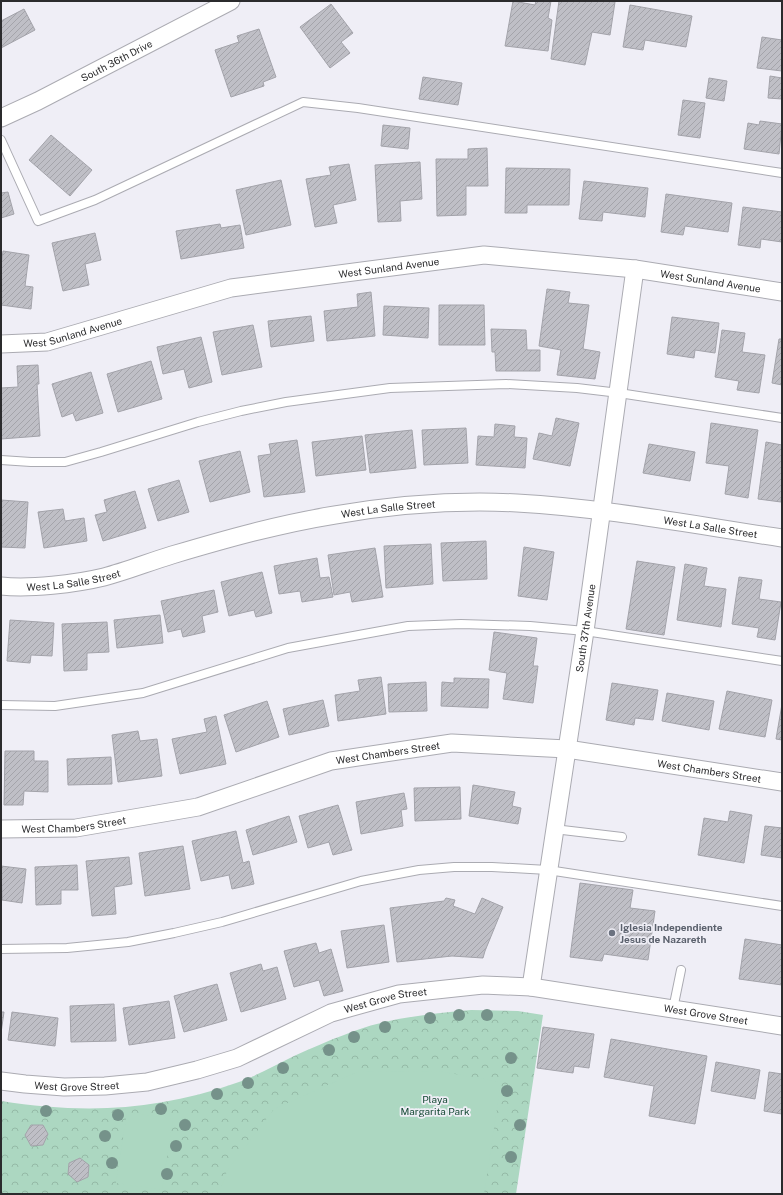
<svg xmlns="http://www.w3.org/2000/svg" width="783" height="1195" viewBox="0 0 783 1195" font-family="'Public Sans',sans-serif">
	<defs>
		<pattern id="park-crowns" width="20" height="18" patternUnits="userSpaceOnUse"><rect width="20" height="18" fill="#acd7c1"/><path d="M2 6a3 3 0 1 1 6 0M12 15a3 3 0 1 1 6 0" fill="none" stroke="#94b9a6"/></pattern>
		<pattern id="building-hatch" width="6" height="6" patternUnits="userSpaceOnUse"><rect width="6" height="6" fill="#bfbfc6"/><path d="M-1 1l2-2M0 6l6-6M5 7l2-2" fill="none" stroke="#a4a4aa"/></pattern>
	</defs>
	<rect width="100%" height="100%" fill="#efeef6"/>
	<!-- park -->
	<path fill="url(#park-crowns)" d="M471 1010 518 1011 543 1015 516 1194H1V1101C84 1114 156 1111 236 1083 257 1076 275 1065 294 1056 310 1049 327 1041 344 1035 384 1018 429 1014 471 1010Z"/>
	<!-- pitch -->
	<path fill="#acd7c1" d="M438 1071 501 1082 484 1194H219L227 1171 274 1109 357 1072Z
		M127 1112 173 1119 162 1190 116 1183Z"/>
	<!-- building -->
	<path fill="url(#building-hatch)" stroke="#a3a3aa" d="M513 1 535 5 536 1H551L548 18 552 20 548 51 505 46Z
		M559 1H607L615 2 610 35 592 32 585 65 551 59Z
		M331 4 353 33 341 42 350 53 330 68 300 27Z
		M630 5 692 16 686 47 645 40 643 50 623 47Z
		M24 9 35 30 1 48V21Z
		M259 29 276 77 263 82 264 86 231 97 215 50 239 42 237 36Z
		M762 37 782 40V71L757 68Z
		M770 76 782 78V99L768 98Z
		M423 77 462 83 458 105 419 99Z
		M709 78 727 81 724 101 706 98Z
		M683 100 705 103 700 138 678 135Z
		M760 121 782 124 779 154 744 149 748 123 759 125Z
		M383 125 410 128 408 149 381 146Z
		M51 135 92 170 70 196 29 160Z
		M487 148 488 186H466V215L437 216 436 159H468V149Z
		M420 162 422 199 400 201 401 221 378 222 375 165Z
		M349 164 356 200 333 205 337 223 315 227 306 179 331 175 329 167Z
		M506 168 570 169 569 205H527V213H505Z
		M281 180 291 225 246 235 236 190Z
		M584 181 648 188 645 217 603 212 602 221 579 219Z
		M8 192 14 214 1 218V193Z
		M666 194 732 203 728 232 685 226 683 235 661 232Z
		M743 207 782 212V242L761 239 760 248 738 245Z
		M220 224 221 228 240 225 244 248 181 259 176 231Z
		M95 233 101 260 85 264 89 285 63 291 52 243Z
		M3 251 29 255 25 286 33 287 31 309 1 305V265Z
		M547 289 570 292 568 303 589 305 583 349 600 352 595 379 557 375 561 350 539 346Z
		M371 292 375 336 327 341 324 311 358 307 357 294Z
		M439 305H484L485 345H439Z
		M384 306 429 308 428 338 383 335Z
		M311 316 314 341 271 347 268 321Z
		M672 317 719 323 715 353 695 350 694 358 667 354Z
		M253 325 262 367 222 375 213 332Z
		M491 329 526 330 527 350H540V371H496L495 352H492Z
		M722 330 745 333 742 352 765 355 759 393 737 390 739 381 715 377Z
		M201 337 212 382 189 388 184 369 163 374 157 347Z
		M779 339H782V385L772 383Z
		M151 361 162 399 118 412 107 374Z
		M38 365 39 384H37L40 436 1 439V388L18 387 17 366Z
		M91 372 103 413 76 421 73 413 62 417 52 384Z
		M556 418 579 423 570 466 533 459 539 433 552 436Z
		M711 423 758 430 748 498 725 494 729 466 706 463Z
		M495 424 515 426 514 437 527 438 525 468 476 465 478 436 494 437Z
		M466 428 468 463 424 465 422 430Z
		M412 430 416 468 370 473 365 435Z
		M362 436 366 470 316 476 312 442Z
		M297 440 305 492 264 497 258 456 271 454 269 444Z
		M766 442 782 445V493L781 502 758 499Z
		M649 444 695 452 690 481 643 473Z
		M240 451 250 492 210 502 199 461Z
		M179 480 189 512 158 521 148 489Z
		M135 491 146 528 103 541 95 515 107 512 104 500Z
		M1 500 28 502 25 548 1 547Z
		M63 509 65 521 84 518 87 541 44 548 38 512Z
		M486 541 487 579 443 581 441 543Z
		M431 544 433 584 386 588 384 546Z
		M524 547 554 552 547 600 518 596Z
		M375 548 383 597 352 602 350 592 334 595 328 555Z
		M317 558 320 578 329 577 333 597 302 602 300 591 279 594 274 566Z
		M637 561 675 567 664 635 626 629Z
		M685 564 707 568 704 586 726 589 721 627 677 620Z
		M262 572 272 613 256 617 254 610 229 616 221 582Z
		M739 577 762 580 759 599 781 602 775 640 757 637 759 628 732 624Z
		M214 590 218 612 202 616 205 632 183 637 181 629 168 632 161 601Z
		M160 615 163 643 117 648 114 620Z
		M10 620 54 623 52 656 31 655 30 663 7 661Z
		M107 622 109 652 87 653V670L64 671 62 624Z
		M494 632 537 638 533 666H538L533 703 503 699 507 673 489 670Z
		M381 677 386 714 338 721 335 695 360 691 358 680Z
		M454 678 489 679 488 708 441 706 442 682 454 683Z
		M426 682 427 711 389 712 388 684Z
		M612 683 658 690 653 720 635 718 634 725 606 720Z
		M727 691 772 700 765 737 719 729Z
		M667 693 714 701 709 730 662 721Z
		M323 700 329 726 289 735 283 709Z
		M267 701 279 737 236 752 224 715Z
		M782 704V740L776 739Z
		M216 716 226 764 180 774 172 739 207 732 204 719Z
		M138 731 140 741 157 739 162 776 118 782 112 735Z
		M5 751H34V761H48V792L24 791 23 805H4Z
		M111 757 112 784 68 785 67 759Z
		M473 785 515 792 512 806 521 808 518 824 469 816Z
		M460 787 461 819 415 821 414 788Z
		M404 793 407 809 401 810 403 826 361 834 356 802Z
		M338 805 352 850 333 855 329 842 308 848 299 816Z
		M730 811 752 815 744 863 698 855 704 818 728 822Z
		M289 816 297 842 253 855 246 830Z
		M765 826 782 828V858L761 855Z
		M236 831 243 863 249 861 254 884 232 889 229 875 201 881 192 841Z
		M183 846 190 889 145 896 139 853Z
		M129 857 132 884 114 887 116 914 92 916 86 861Z
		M77 865 78 890H61V904L36 905 35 867Z
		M1 866 26 869 22 903 2 900Z
		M580 883 633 890 630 908 655 911 648 960 604 954 602 961 570 957Z
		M446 898 455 900 453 906 475 914 482 898 503 907 485 951 483 958 452 956 397 962 390 908 444 901Z
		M384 925 389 962 347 968 341 931Z
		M745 939 782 945V985L739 979Z
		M316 943 319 953 331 949 343 991 324 996 319 980 294 987 284 951Z
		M261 964 263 971 277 967 286 999 241 1012 230 973Z
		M217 984 227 1020 184 1032 174 996Z
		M169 1001 175 1038 129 1045 123 1008Z
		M114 1004 116 1041 71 1042 70 1006Z
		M1 1012H4L1 1033Z
		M12 1012 58 1018 55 1046 8 1040Z
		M543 1027 594 1034 589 1068 574 1066 573 1073 537 1068Z
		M611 1039 707 1056 695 1124 649 1116 654 1086 604 1077Z
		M716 1062 760 1070 755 1099 711 1091Z
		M769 1072 782 1074V1114L764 1111Z
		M31 1125H43L48 1134 43 1145 31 1146 25 1135Z
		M80 1158 89 1165 88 1177 77 1182 68 1174 69 1163Z"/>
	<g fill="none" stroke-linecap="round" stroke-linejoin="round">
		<!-- service casing -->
		<g stroke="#ababb2" stroke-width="10">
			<path id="service" d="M1 140 38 221 95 200 303 102 358 108 782 173
				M1 460 31 462H65L101 452 198 422 241 411 286 402 390 388 506 384 577 388 619 393 782 418
				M1 705 55 706 143 693 288 648 408 626 461 624 530 626 585 631 782 661
				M554 829 622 837
				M1 949 67 948 128 942 174 933 222 922 361 881 419 870 454 867H492L548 870 782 906
				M673 1009 681 970"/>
		</g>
		<!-- minor casing -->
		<g stroke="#ababb2" stroke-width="19">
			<g id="minor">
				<path id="s1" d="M1 118 38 101 231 1"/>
				<path id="s2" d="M1 344 47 342 231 288 484 255 635 269 782 292"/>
				<path id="s3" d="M1 586C30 589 75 584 104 577 127 571 149 562 172 555 226 539 279 524 335 515 393 505 458 500 517 503 606 508 694 525 782 538"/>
				<path id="s4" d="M1 829 76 828 198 807 331 761 452 743 567 749 782 782"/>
				<path id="s5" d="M531 987 585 631 635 269"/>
				<path id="s6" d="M1 1081 25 1084 64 1087 105 1086 147 1082 197 1070 237 1058 331 1013 399 994 483 985 531 987 782 1026"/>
			</g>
		</g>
		<!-- service -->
		<use href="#service" stroke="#fff" stroke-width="8"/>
		<!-- minor -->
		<use href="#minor" stroke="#fff" stroke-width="17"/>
	</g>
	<!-- trees -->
	<g fill="#75928a">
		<circle cx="459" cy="1015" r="6"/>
		<circle cx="487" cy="1015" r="6"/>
		<circle cx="430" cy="1018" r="6"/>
		<circle cx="385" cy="1027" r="6"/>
		<circle cx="354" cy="1037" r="6"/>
		<circle cx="329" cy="1050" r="6"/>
		<circle cx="511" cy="1058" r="6"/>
		<circle cx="283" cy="1068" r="6"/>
		<circle cx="248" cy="1083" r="6"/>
		<circle cx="507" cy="1091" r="6"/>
		<circle cx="217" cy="1094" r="6"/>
		<circle cx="161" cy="1109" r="6"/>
		<circle cx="46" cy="1111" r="6"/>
		<circle cx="118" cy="1115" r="6"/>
		<circle cx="185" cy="1125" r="6"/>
		<circle cx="520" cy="1125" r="6"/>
		<circle cx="105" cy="1136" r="6"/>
		<circle cx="176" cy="1146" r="6"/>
		<circle cx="511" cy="1157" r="6"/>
		<circle cx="112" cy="1163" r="6"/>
		<circle cx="167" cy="1174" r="6"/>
	</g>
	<!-- markers -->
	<circle fill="#6b7280" stroke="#efeef6" stroke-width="1.5" cx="612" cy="933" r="4"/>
	<g text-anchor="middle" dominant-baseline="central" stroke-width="3.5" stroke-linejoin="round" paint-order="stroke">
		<!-- street labels -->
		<g font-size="10" fill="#2b2b2d" stroke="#efeef6">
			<text stroke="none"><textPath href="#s1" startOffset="129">South 36th Drive</textPath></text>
			<text stroke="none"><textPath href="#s2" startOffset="397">West Sunland Avenue</textPath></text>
			<text stroke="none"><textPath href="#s2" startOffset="721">West Sunland Avenue</textPath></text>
			<text stroke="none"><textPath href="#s2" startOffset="73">West Sunland Avenue</textPath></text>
			<text stroke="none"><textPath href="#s3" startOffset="397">West La Salle Street</textPath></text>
			<text stroke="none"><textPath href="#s3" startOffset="721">West La Salle Street</textPath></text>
			<text stroke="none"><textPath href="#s3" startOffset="73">West La Salle Street</textPath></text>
			<text stroke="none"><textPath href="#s5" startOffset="363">South 37th Avenue</textPath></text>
			<text stroke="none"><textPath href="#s4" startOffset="397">West Chambers Street</textPath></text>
			<text stroke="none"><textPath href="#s4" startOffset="721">West Chambers Street</textPath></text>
			<text stroke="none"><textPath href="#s4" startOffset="73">West Chambers Street</textPath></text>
			<text stroke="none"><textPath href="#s6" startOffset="400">West Grove Street</textPath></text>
			<text stroke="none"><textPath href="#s6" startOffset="724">West Grove Street</textPath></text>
			<text stroke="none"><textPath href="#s6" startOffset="76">West Grove Street</textPath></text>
		</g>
		<!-- worship labels -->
		<g font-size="10" font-weight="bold" fill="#5b616d" stroke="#efeef6" text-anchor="start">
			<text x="620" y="927">Iglesia Independiente<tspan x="620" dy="12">Jesus de Nazareth</tspan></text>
		</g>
		<!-- park labels -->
		<g font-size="10" fill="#124732" stroke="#efeef6">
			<text x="435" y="1099">Playa<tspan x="435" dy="12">Margarita Park</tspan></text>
		</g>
	</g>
	<!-- border -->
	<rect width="783" height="1195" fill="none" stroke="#2b2b2d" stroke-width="4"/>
</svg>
